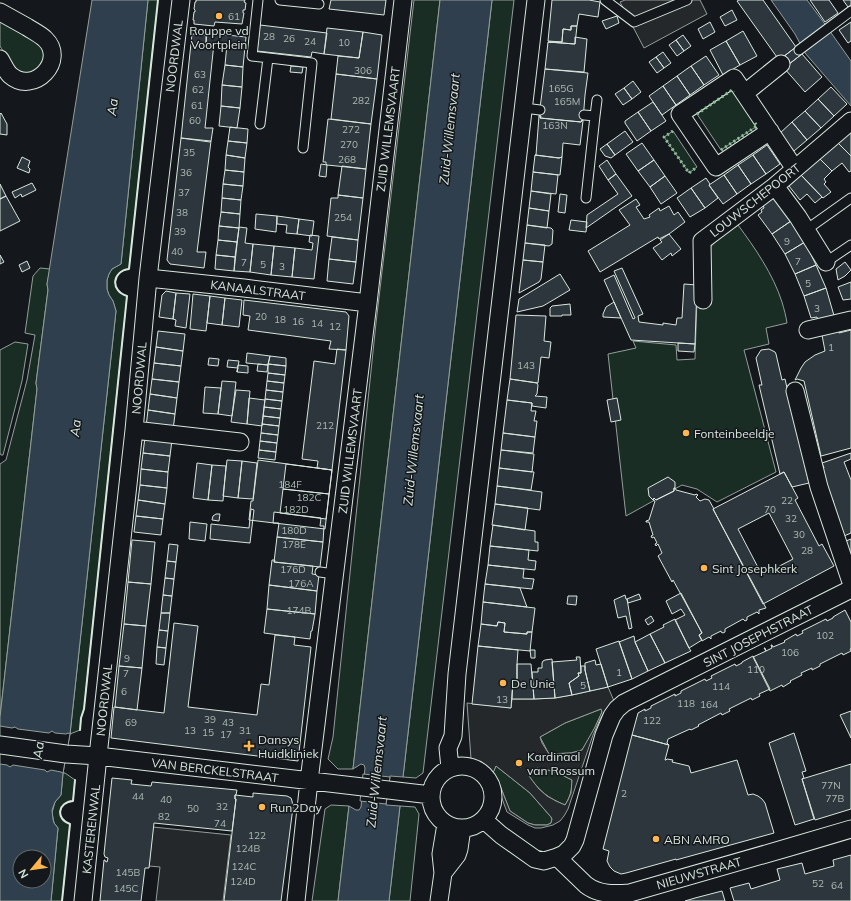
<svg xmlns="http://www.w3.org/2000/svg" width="851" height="901" viewBox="0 0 851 901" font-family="Mulish,sans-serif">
	<rect width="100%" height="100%" fill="#14181c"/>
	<!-- green -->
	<path fill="#1a2d24" stroke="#939e99" d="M148 0H158L129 269C112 271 110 291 127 296L84 709 81 718 80 730 70 734 116 311 113 301 109 295 107 289V280L109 274 112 269 121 264Z
		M414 0H440L353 769H338L328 759 333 737 376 323Z
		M492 0H514L423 773 416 778 403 777Z
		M0 21 39 43C41 47 44 51 44 55 44 67 31 77 19 71 14 69 3 51 0 46 0 42 0 26 0 21Z
		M732 90 757 126 721 150 697 114Z
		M673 131 697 167 689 173 664 137Z
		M738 225C755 248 773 274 782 302 784 309 786 316 787 323L766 328 769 344 744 350 776 472 717 502 697 489 682 485 626 516 608 354 636 348 633 341 676 345 677 360 695 359 698 268 702 256 716 241Z
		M40 268 50 269 47 284 48 290 36 383 37 389 0 717V464L6 460 27 380 35 335 25 333 33 276Z
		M15 342 28 344 22 381 3 455H1L0 453V350Z
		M601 709 602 712 592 734 582 750 571 753 549 754 540 737 565 723Z
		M496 766 530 793 551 817 552 819 551 823 547 825H535L528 823 510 811 499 783 493 772Z
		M537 768C550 770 561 774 572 780 572 790 570 797 565 805 548 798 539 791 529 776Z
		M63 773H65L75 780 73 801C58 802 55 819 70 824L62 901H51L58 828 54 823 52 813 55 802 61 795Z
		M331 805 349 806 338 901H312L325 809Z
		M400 806 415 807 419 814 410 901H389Z"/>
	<!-- parking -->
	<path fill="#24282b" stroke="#939e99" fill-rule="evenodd" d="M625 0H700L707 14 644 48 620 2Z
		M608 687 614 701 606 710 600 719 593 735 568 809 564 816 560 821 553 825 541 828H535L528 825 507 812 497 785 491 774 484 766 471 759 467 703 511 708 512 699H534L555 698 572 695ZM601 709 602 712 595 727 582 750 571 753 549 754 542 743 540 737 565 723ZM496 766 530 793 551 817 552 819 551 823 547 825H535L528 823 510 811 499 783 493 773ZM537 768 548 770 556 772 572 780 571 793 568 800 565 805 556 801 547 796 539 789 535 784 529 776Z
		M153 827 231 835 223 901H156L160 867 149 866Z"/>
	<!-- water -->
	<path fill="#2f3f4d" stroke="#939e99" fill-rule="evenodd" d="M92 0H148L121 264 112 269 109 274 107 280V289L109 295 113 301 116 311 70 734 63 773 61 795 55 802 52 810 53 819 54 823 58 828 51 901H0V717L37 389 36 383 48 290 47 284ZM20 857H44V881H20Z
		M440 0H492L403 777 390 776 386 805 400 806 389 901H338L349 806 356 810H359L361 807 365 768 364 765 361 764 353 769Z
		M771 0H807L822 20 851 61V106L805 53 795 34Z"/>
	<!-- pier -->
	<path fill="#14181c" stroke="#939e99" d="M0 726 12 728 15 727 18 729 49 733 52 731 55 733 66 734 68 733 70 734 63 773 61 772 51 770 47 772 45 770 13 765 10 767 7 765 0 764Z
		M363 774 390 777 386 804 360 801Z"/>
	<!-- building -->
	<path fill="#2c363c" stroke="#d8e6dc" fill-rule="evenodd" d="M196 0H245L244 2 246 3 245 10H243V13H244L242 24 215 22 214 26 194 24V20H193L194 12H195V10L194 9 195 2H196Z
		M331 0H386L384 15 329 9Z
		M552 0H589L600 2 598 17 579 14 577 26H571V30L563 29 562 42 548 41Z
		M739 0H763L796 47 779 60 737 1Z
		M810 0H829L838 13 825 22Z
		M843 0H851V5L848 7Z
		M732 10 737 20 725 26 720 17Z
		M617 16 619 23 606 29 602 21Z
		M710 22 715 32 703 39 698 29Z
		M851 22V41L848 43 839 30Z
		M260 25 327 33 324 54 312 52 311 57 257 51Z
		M571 26H577L575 44 548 42H562L563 29 571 30Z
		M327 28 363 32 359 58 324 54Z
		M743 31 757 56 740 65 726 41Z
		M363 32 382 35 377 79 336 74 338 56 359 58Z
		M207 33 246 37 243 67 225 65 227 44 206 43Z
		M192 34 206 35V43H214L205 128H213L211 141 210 142 181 138Z
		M683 35 691 46 684 51 676 40Z
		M575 37 587 39 584 72 545 69 548 42 575 44Z
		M676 40 684 51 677 56 669 45Z
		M726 41 740 65 723 75 710 50Z
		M796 47 802 54 784 68 779 60Z
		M663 52 671 63 664 68 656 57Z
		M802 54 822 77 805 92 784 68Z
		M706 56 719 75 704 85 691 66Z
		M656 57 664 68 657 73 649 62Z
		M225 65 243 67 242 87 222 85Z
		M291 66 303 67 302 73 290 72Z
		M691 66 704 85 690 95 677 76Z
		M545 69 588 73 585 95 583 121 582 120 581 122 540 118 541 116H539Z
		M336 74 377 79 371 124 331 119Z
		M677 76 690 95 676 105 663 86Z
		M633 81 641 92 632 99 624 88Z
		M222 85 242 87 240 108 221 106Z
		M663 86 676 105 662 115 649 96Z
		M831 87 847 104 834 116 818 99Z
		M624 88 632 99 623 105 615 94Z
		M818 99 834 116 821 128 805 111Z
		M653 102 666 121 651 131 638 112Z
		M221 106 240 108 237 128 219 126Z
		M805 111 821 128 807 140 792 122Z
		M638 112 651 131 637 141 625 123V121Z
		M1 113 7 124V135L0 134V114Z
		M539 116H541L540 118 581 122 582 120 583 121 580 145 563 143 562 157 559 158 535 155H536Z
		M328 119 371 124 366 169 327 165 326 164V162H323Z
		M792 122 807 140 794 151 779 134Z
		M230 127 248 129 247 143 228 141Z
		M851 129V156L837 142Z
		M625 131 633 142 615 155 607 144Z
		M181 138 211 141 197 252H206L204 268 170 264 167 260Z
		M228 141 247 143 245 158 226 155Z
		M837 142 851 156V171L849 172 842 163 832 171 819 158Z
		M642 143 654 160 638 171 626 154Z
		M607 144 615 155 611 158 605 156 600 149Z
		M767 145 780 164 766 174 753 155Z
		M226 155 245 158 244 172 225 170Z
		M535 155 559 158 562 157 560 175 533 172Z
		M753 155 766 174 751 184 738 165Z
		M22 157 30 161 28 167 30 169 29 173 17 168Z
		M819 158 832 171 824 179 826 182 824 184 831 192 823 198 801 175Z
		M607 160 616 174 608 180 599 166Z
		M654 160 665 176 650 187 638 171Z
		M321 164 327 165 326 177 319 176Z
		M738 165 751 184 737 194 724 175Z
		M342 166 366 169 363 198 338 195Z
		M225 170 244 172 243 186 223 184Z
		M533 172 558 175 556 194 531 191Z
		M616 174 632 196 586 228 587 215 618 194 608 180Z
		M724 175 737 194 723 204 709 185Z
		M801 175 822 197 815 203 807 194 800 200 789 186Z
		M665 176 677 193 661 204 650 187Z
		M706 178 710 184 709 185 718 198 705 208 691 188Z
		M32 183 36 190 22 197 21 194 15 198 12 192Z
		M0 184 6 196 0 199Z
		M223 184 243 186 241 200 222 198Z
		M691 188 705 208 690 217 677 198Z
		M531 191 551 194 549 211 529 208Z
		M560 194 567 195 565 213 558 212Z
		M338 195 363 198 358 240 327 236 331 198H338Z
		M6 196 20 221 0 231V199Z
		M222 198 241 200 240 214 221 212Z
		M774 198 791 221 772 234 758 215 762 212 761 210 764 208 763 205Z
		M636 199 640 205 636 207 644 219 650 217 649 215 659 208 660 211 669 206 674 215 678 212 685 222 669 234 659 239 658 237 600 272 588 251 630 225 619 210Z
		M529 208 549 211 547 228 527 225Z
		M221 212 240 214 239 228 219 226Z
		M256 214 277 216 276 232 255 229Z
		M277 216 299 219 297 234 286 233 287 225 277 224Z
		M299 219 314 221 312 236 297 234Z
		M571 220 587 222 586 232 569 230Z
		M791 221 805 242 785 254 772 234Z
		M527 225 551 228 553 230 552 244 549 246 525 243Z
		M219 226 239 228 237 242 218 240Z
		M239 227 247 228 245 243 253 244 250 272 234 271Z
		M669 234 681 249 672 256 671 253 662 260 653 248 662 242 660 240Z
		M310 235 319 236 314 279 292 277 295 248 312 250 313 243 309 242Z
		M332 237 358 240 356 262 329 259Z
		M218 240 237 242 235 257 216 255Z
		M805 242 816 265 795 274 785 254Z
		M525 243 545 245 543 262 523 260Z
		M253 244 274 246 271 275 250 272Z
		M274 246 295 248 292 277 271 275Z
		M0 255 4 262 0 264Z
		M216 255 235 257 234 271 215 269Z
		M329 259 356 262 353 284 327 281Z
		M523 260 543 262 541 279 539 282 519 293Z
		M27 261 30 268 22 272 19 265Z
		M845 262 851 270 845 276 838 280 836 269Z
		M816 265 826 288 804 296 795 274Z
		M622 268 643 314 638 316 639 322 663 325V323L676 325 677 318H682L684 284 697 285 695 344 631 340 604 280 614 275 633 319 635 318 614 271Z
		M560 274 570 290 543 306 517 312 519 299Z
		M851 282V299L843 300 838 287Z
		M826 288 835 319 818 323 817 317 811 318 804 296Z
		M166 291 176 293 173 319 159 317 162 295Z
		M176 293 190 294 186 328 175 326 176 320 173 319Z
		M193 294 210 296 206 331 190 329Z
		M210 296 225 298 222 325 207 323Z
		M225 298 242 300 239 327 222 325Z
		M244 300 346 312 349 316 346 350 329 349 331 341 248 330 250 316 243 315Z
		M614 302 621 318 603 317V314L606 307Z
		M570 304 571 315H562V316H550V308L552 306Z
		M516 315 546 316 544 341 551 342 549 358 541 357 538 383 510 379Z
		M851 330V448L821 456 804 381 797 379 795 380 801 368 805 362 815 355 825 351 822 335 839 331V333Z
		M158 331 185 334 183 351 156 347Z
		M678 343 695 344 694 352 678 351Z
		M156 347 183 351 181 366 154 363Z
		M337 349 346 350 332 470 317 468 318 461 302 459 314 361 335 364Z
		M769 349 775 352 776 354 782 380 785 379 809 483 792 487 784 472 780 474 759 385H762L756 358 761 350Z
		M247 353 270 356 268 365 246 363Z
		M270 356 286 358V366L268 364Z
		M209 358 219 359 218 366 208 365Z
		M228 360 239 361 237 372 238 368 227 367Z
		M154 363 181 366 179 382 152 379Z
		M258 364 268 365 267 372 257 371Z
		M268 364 286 366 285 375 268 373Z
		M238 365 248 366V373L237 372Z
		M268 373 285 375 284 383 267 381Z
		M152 379 179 382 177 398 150 394Z
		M510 379 537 383 538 385 537 394 535 396 547 397 546 408 532 406V403L507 400Z
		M222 381 236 382 232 416 218 414Z
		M267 381 284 383 283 392 266 390Z
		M205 387 221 388 218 414 203 413Z
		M236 390 250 391 247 424 231 422Z
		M266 390 283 392 282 401 265 399Z
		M150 394 177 398 175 414 148 410Z
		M249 398 265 400 262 426 247 424Z
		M617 398 621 420 611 422 607 400Z
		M265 399 282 401 281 409 264 407Z
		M507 400 532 403 531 411H536L534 421H537L535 437 503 433Z
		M264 407 281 409 280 418 263 416Z
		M148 410 175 414 173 430 146 427Z
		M263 416 280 418 279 426 262 424Z
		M262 424 279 426 278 435 261 433Z
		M261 433 278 435 277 443 260 441Z
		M503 433 535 437 533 453 501 450Z
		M145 437 172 440 170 456 143 453Z
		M260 441 277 443 276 452 259 450Z
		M259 450 276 452 275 460 258 458Z
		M501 450 534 454 532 472 499 468Z
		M143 453 170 456 168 472 141 469Z
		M851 453V459L844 462 851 480V533L844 536 833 505H834L833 500H832L820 470 824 468 822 463Z
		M227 460 242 461 238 498 223 496Z
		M258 460 332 470 325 529 249 520 251 501H253Z
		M242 461 257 463 253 499 238 498Z
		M197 463 212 465 208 500 193 498Z
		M286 464 332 470 329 494 283 489Z
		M212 465 226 466 223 501 208 500Z
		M499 468 534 472 531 490 497 486Z
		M141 469 168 472 167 488 140 485Z
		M784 472 798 498 795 500 819 546 822 544 834 566 763 604 713 509ZM769 513 793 559 762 575 738 529Z
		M668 477 675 482V488H674V491L656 500 654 498 653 500 649 496 648 488Z
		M140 485 167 488 165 504 138 500Z
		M497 486 542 492 540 510 495 504Z
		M674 488H675L676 490 695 495 696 494 698 495 696 497 700 501 705 499 709 500 714 509H713L766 608 759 610V614L757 612 747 617V620L745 621 743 619 725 629V632L723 633 721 632V631L711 636V639L709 637 702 641 699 635 702 633 673 580 672 582 658 556 662 553 658 544 656 546 655 544 657 543 654 537 652 538 651 536 653 535 649 522H646V521L649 520 655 501 653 500 654 498 656 500 674 491Z
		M283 489 329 494 326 519 280 513Z
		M138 500 165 504 163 519 136 516Z
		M495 504 528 508 525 530 492 525Z
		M251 509 254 510 250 543 210 539 211 524 249 528Z
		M274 512 321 518 320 526H324L323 542 277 537 279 523H273Z
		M216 514H220L219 521 212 520 213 516Z
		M136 516 163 519 161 535 134 532Z
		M190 522 207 524 205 541 189 539Z
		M493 525 535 531V542H538V551L490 546Z
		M277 537 323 542 320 567 274 562Z
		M851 539V555L846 541Z
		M132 540 155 542 151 584 128 582Z
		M169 544 178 545 176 562 167 561Z
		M490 546 529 550 528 560 536 561 535 570 488 565Z
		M272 560H275L274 562 313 566 312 574 319 575 317 591 269 585Z
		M167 561 176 562 174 579 165 578Z
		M488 565 524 569 523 578 534 579 532 589 485 584Z
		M165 578 174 579 172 596 163 595Z
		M128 582 151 584 146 626 124 624Z
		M485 584 520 588 527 607 483 602Z
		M269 585 317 591 315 614 267 609Z
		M681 593 702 633 699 635 702 640 689 648 675 620 685 615 681 609 672 614 666 601Z
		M639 594 641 599 628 603 627 599Z
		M163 595 172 596 170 613H161Z
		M625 595 626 599H627L632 628 629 629 626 616 618 618 614 600Z
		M568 596H577L576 605 567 604Z
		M483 602 535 608 532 632H527V634L504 632 505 623 498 622 497 626 481 624Z
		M267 609 315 614 312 631H311L310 639 264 633Z
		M845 610 851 622V649H850L851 651 843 655 842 653 820 664V666L812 670V668L801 673 802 675 790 681 791 682 783 687 782 685 770 691 753 657 766 651 764 648H765L766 651 772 648 771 645H772L773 647 785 642 784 641 796 634 797 636 803 633 802 631 826 619 827 621 833 618V617Z
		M161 613H170L168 631 159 630Z
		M651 616 654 621 648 625 645 620Z
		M675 619 689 648 691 651 665 663 650 634 664 627 663 625Z
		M498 622 505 623 504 632 527 634V632H532L530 651 478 646 481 624 497 626Z
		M174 623 198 626 188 707 257 715 261 684 269 685 275 635 295 637 294 645 311 647 298 761 111 738 114 707 164 713Z
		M124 624 146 626 142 668 119 666Z
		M159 630 168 631 166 648 157 647Z
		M650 634 665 663 648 671 635 642Z
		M634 636 635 642 648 671 632 679 619 642Z
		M619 641 632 679 608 687 596 649Z
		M478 646 518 650 517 664V681L513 680 511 708 472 704Z
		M157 647 166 648 164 665 156 664Z
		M530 650H535V658H531Z
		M753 656 770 689 759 694 760 696 752 700 751 698 729 709 730 711 722 715 721 713 698 725 699 726 691 730 690 729 668 739 667 743 669 745 632 735 638 713 645 709V711L651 708V706L675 694V696L681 693V691L705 679 706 681 712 678 711 676 735 664 736 666 742 663V662Z
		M576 657H580L581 673H578L579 676 569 683 572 695 555 698 552 662 577 660Z
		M552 659 555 698 534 699 532 672H538V668H542V663L543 661 545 660Z
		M595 660 596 665 601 664 608 687 590 691 585 670V663Z
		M517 664H531L534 699H512L513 680 517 681Z
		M119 666 142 668 137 710 115 707Z
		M581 666H585V670L590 691 572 695 569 683 579 676 578 673H581Z
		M851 711V738L840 715Z
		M794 733 806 771 802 772 804 778 802 779 814 819 795 825 769 743Z
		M632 735 669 745 665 760H666L667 759 673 760 672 762 689 766 691 773 737 760 748 795 753 794 758 796 762 799 765 803 774 833 676 860V859L626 873 621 874 614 871 610 867 607 861 609 851 603 849Z
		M517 760 522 761 521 767 515 765Z
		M851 764V809L815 820 802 779Z
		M112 778 132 780 131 784 151 786 152 782 237 790 236 795H235V799H236L232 831 154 823 149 868H145L141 901H100L104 860H105V861L107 862 108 858 105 857 104 854Z
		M253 793 287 796 291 798 292 801 293 807 281 901H224L236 799H235V795L253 797Z
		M851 855V901H734L730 888 749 883 751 889 780 880 777 869 802 863 805 874 834 866 833 860Z
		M722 891 725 901H685L695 898Z"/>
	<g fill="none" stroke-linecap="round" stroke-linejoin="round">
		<!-- lane casing -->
		<g stroke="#d8e6dc" stroke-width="11">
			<path id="lane" d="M258 0 252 56 312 63 303 148
				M280 0 319 4
				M605 0 634 22 687 0
				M799 50 851 11
				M524 108 540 110
				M584 115 595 116 586 198
				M595 116 597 100
				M260 124 268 58
				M806 230 851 198
				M826 262 851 245
				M320 572 334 574"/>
		</g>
		<!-- street casing -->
		<g stroke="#d8e6dc" stroke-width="19">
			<path id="street" d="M0 12C9 17 18 22 27 27 33 31 40 34 45 39 67 60 34 96 10 75 6 71 3 64 0 59
				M745 93 781 64
				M770 131 716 167 680 114 734 78 795 169
				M775 186 798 217 826 262
				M148 278 244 288 368 303
				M703 300 702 241 775 186 851 121
				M808 330 851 320
				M795 391 819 487 851 582
				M134 430 240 442
				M0 745 66 754 98 756 431 795
				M431 797a31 31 0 1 1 62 0a31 31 0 1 1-62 0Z
				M450 768 448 748 453 736 457 674 536 0
				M484 820 501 835 535 859 544 861 557 857 564 854 572 846 575 840 604 735 612 716 617 709 624 703 851 589
				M557 857 586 885C599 895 615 894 630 893L790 847 851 829
				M443 873 457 855 459 849 462 828
				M83 901 98 756 134 430 148 278 181 0
				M296 901 309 781 368 303 403 0
				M439 901 443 873 441 854 446 824"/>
		</g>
		<!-- lane -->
		<use href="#lane" stroke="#14181c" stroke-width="9"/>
		<!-- street -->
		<use href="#street" stroke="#14181c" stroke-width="17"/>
		<!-- hedge -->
		<path stroke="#8ac095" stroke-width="3" stroke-dasharray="2 3" stroke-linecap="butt" d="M697 114 732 90 734 92
			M673 131 664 137 689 173 697 167
			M721 150 757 126 755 123"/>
		<!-- wall -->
		<path stroke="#d8e6dc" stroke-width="2" d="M80 730 81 718 84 709 127 296C110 291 112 271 129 269L158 0
			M62 901 70 824C55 819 58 802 73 801L75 780"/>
	</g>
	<!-- markers -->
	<g fill="#ffb74d" stroke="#14181c" stroke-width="1.5">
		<circle cx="219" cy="16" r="4"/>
		<circle cx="686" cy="433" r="4"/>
		<circle cx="704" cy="568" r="4"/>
		<circle cx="503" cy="683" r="4"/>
		<path d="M247 740h4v4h4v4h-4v4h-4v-4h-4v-4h4z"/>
		<circle cx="519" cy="763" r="4"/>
		<circle cx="262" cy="807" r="4"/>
		<circle cx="656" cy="839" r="4"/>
	</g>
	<g text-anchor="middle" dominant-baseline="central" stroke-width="3" stroke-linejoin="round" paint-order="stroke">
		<!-- number labels -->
		<g font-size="10" fill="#adbab4">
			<text x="234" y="16">61</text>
			<text x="269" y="36">28</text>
			<text x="289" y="38">26</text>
			<text x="310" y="41">24</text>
			<text x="344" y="42">10</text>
			<text x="363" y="70">306</text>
			<text x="200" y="74">63</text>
			<text x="561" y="88">165G</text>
			<text x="198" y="89">62</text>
			<text x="361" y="100">282</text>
			<text x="567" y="101">165M</text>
			<text x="197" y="105">61</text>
			<text x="195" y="120">60</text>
			<text x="555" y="125">163N</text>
			<text x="351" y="129">272</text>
			<text x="349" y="144">270</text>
			<text x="189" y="152">35</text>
			<text x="347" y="159">268</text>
			<text x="186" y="172">36</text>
			<text x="184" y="192">37</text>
			<text x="182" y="212">38</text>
			<text x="343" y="217">254</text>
			<text x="180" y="231">39</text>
			<text x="787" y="241">9</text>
			<text x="177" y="251">40</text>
			<text x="798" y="261">7</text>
			<text x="244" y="262">7</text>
			<text x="263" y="264">5</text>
			<text x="282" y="266">3</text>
			<text x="808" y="283">5</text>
			<text x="817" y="308">3</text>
			<text x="261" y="316">20</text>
			<text x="280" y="319">18</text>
			<text x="298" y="321">16</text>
			<text x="317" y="323">14</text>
			<text x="335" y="326">12</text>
			<text x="831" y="347">1</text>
			<text x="526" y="365">143</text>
			<text x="325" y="425">212</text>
			<text x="290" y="484">184F</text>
			<text x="309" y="497">182C</text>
			<text x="787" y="500">22</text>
			<text x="296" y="509">182D</text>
			<text x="770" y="509">70</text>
			<text x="791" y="518">32</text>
			<text x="294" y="530">180D</text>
			<text x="799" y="534">30</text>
			<text x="294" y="544">178E</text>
			<text x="807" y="550">28</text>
			<text x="293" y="569">176D</text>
			<text x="301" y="583">176A</text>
			<text x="299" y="610">174B</text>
			<text x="825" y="635">102</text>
			<text x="790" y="652">106</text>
			<text x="127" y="658">9</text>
			<text x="756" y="669">110</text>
			<text x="619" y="672">1</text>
			<text x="126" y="673">7</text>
			<text x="583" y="685">5</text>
			<text x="721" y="686">114</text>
			<text x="124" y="691">6</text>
			<text x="502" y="699">13</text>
			<text x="686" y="703">118</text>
			<text x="709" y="704">164</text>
			<text x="210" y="719">39</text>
			<text x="652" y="720">122</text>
			<text x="131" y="722">69</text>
			<text x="228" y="722">43</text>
			<text x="190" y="730">13</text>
			<text x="245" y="730">31</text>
			<text x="208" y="732">15</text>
			<text x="226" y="734">17</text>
			<text x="831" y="785">77N</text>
			<text x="624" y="793">2</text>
			<text x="138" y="796">44</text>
			<text x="835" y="798">77B</text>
			<text x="166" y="799">40</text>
			<text x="222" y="806">32</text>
			<text x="193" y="808">50</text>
			<text x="164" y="816">82</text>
			<text x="220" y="823">74</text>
			<text x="257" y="835">122</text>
			<text x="248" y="848">124B</text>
			<text x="244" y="866">124C</text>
			<text x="128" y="872">145B</text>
			<text x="243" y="881">124D</text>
			<text x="818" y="883">52</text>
			<text x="837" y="885">64</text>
			<text x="126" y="888">145C</text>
		</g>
		<!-- poi labels -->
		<g font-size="12" fill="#d8e6dc" stroke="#14181c" text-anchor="start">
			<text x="219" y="30" text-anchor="middle">Rouppe vd<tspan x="219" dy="14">Voortplein</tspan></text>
			<text x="694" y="433">Fonteinbeeldje</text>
			<text x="712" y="568">Sint Josephkerk</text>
			<text x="511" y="683">De Unie</text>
			<text x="258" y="739">Dansys<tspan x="258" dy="14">Huidkliniek</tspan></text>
			<text x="527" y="756">Kardinaal<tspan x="527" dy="14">van Rossum</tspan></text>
			<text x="270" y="807">Run2Day</text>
			<text x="664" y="839">ABN AMRO</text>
		</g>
		<!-- street labels -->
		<g font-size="12" fill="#d8e6dc" stroke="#14181c">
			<text transform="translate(174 56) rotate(-83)">NOORDWAL</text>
			<text transform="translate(388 129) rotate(-83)">ZUID WILLEMSVAART</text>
			<text transform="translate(755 200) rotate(-38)">LOUWSCHEPOORT</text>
			<text transform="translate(258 290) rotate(7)">KANAALSTRAAT</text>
			<text transform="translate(139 378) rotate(-85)">NOORDWAL</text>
			<text transform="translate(350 451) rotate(-83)">ZUID WILLEMSVAART</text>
			<text transform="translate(758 636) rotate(-27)">SINT JOSEPHSTRAAT</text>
			<text transform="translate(104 700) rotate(-84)">NOORDWAL</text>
			<text transform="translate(215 770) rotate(7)">VAN BERCKELSTRAAT</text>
			<text transform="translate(91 829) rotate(-84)">KASTERENWAL</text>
			<text transform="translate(699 873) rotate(-16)">NIEUWSTRAAT</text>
		</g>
		<!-- water labels -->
		<g font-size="13" font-style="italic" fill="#d8e6dc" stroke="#14181c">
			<text transform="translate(112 107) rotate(-83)">Aa</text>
			<text transform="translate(449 129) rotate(-84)">Zuid-Willemsvaart</text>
			<text transform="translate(75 428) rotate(-83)">Aa</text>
			<text transform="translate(413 450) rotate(-84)">Zuid-Willemsvaart</text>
			<text transform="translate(38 750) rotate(-83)">Aa</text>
			<text transform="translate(376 772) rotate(-84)">Zuid-Willemsvaart</text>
		</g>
	</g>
	<!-- north arrow -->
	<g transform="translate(32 869) rotate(241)"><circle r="19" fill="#14181c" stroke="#626a69"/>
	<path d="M0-3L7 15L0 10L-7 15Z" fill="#ffb74d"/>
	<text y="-6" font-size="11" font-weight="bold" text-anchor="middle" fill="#d8e6dc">N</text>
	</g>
</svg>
